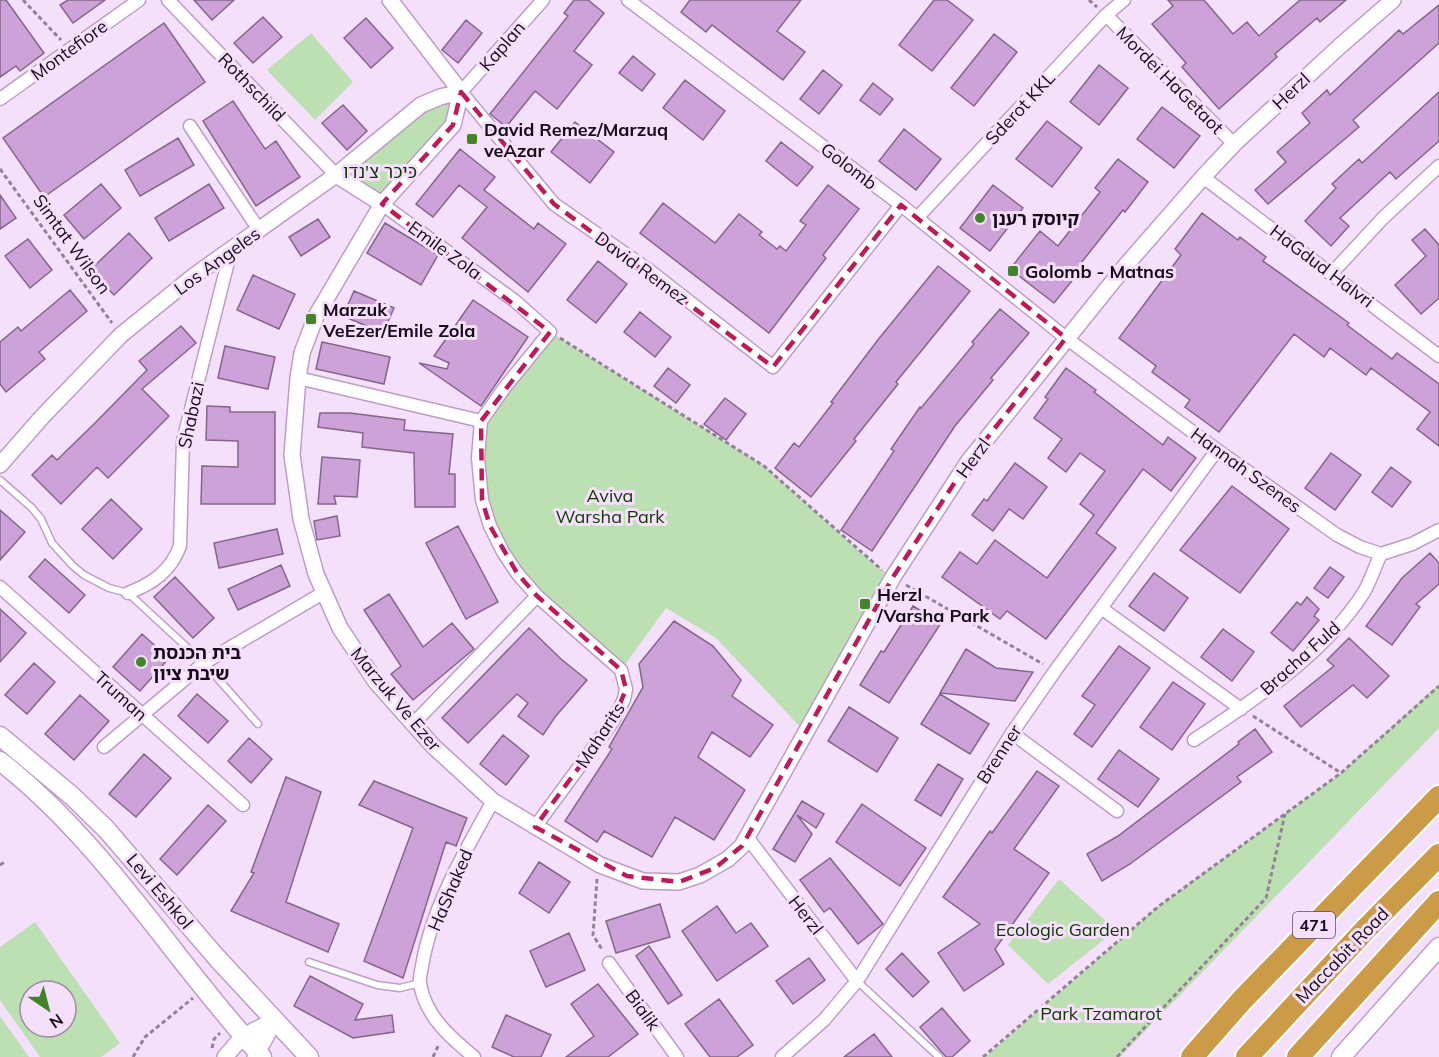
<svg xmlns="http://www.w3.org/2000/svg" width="1439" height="1057" viewBox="0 0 1439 1057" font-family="Mulish,'Noto Sans Hebrew',sans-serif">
	<rect width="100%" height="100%" fill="#f5e0fb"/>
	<!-- green -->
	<path fill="#bde0b3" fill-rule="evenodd" d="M311 33 353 82 315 120 267 70Z
		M461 92 456 115 382 204 336 175 421 105Z
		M550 332 764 466 876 566 893 577 805 732 716 638 666 608 621 670 537 596 490 526 478 440 505 387Z
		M1439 684V728L1120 1057H985L1159 906 1341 773Z
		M1059 879 1116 930 1048 984 1008 945Z
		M35 922 120 1043 101 1057H40L0 1000V947ZM30 991H66V1027H30Z
		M0 1016 29 1057H0Z"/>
	<!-- building -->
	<path fill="#cca2d9" stroke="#84658c" stroke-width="1.5" d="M0 0H6L44 53 20 71 16 66 0 77Z
		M68 0H105L73 23 60 5Z
		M194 0H234L212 20Z
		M574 0H588L604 13 574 51 592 65 557 109 535 91 506 127 490 114 568 16 564 13Z
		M690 0H801L777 31 805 52 783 80 712 25 706 32 681 12Z
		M934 0H947L973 20 932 71 899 45Z
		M1168 0H1204L1233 34 1247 22 1259 36 1300 0H1346L1320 22 1317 18 1275 54 1277 57 1219 109 1182 67 1186 63 1152 24 1173 6Z
		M1439 5V43L1353 120 1359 127 1268 204 1255 190 1286 162 1277 152 1310 123 1302 113 1327 90 1330 95 1399 30 1403 34Z
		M263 17 282 37 253 63 234 43Z
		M366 18 393 48 371 68 344 38Z
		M466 20 482 33 458 63 442 50Z
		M164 23 205 82 44 197 3 138Z
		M994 34 1017 52 974 106 951 88Z
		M633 56 655 74 642 91 619 73Z
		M1099 65 1128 88 1099 125 1070 102Z
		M823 70 842 85 819 114 800 99Z
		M685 80 725 111 703 140 663 108Z
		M873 83 893 99 880 115 860 100Z
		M1439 92V141L1396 179 1390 172 1340 218 1349 226 1331 246 1305 221 1336 188 1332 184 1359 159 1362 163Z
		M233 101 265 149 276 141 300 177 256 206 203 121Z
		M343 105 367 131 347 150 322 123Z
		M1162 107 1200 136 1174 168 1137 139Z
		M1047 121 1082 148 1052 187 1016 159Z
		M575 122 614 152 590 183 551 152Z
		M904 129 941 159 916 190 879 161Z
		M178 138 194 165 140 196 125 170Z
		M781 142 813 167 797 186 766 161Z
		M460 149 495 177 484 190 534 229 538 223 566 244 528 292 462 238 487 207 459 185 433 217 416 204Z
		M1118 159 1148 182 1125 212 1123 210 1081 263 1084 266 1054 303 1010 269 1040 231 1058 246 1100 192 1095 188Z
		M101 184 121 208 84 239 64 215Z
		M209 184 224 208 169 241 155 218Z
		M828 185 859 209 823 255 826 258 769 333 640 233 663 203 715 243 739 214 762 232 759 235 777 249 780 246 786 251 806 225 800 221Z
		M993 185 1023 208 990 251 960 228Z
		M0 195 16 218 0 229Z
		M1202 213 1238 240 1240 237 1266 257 1263 261 1349 323 1347 325 1392 359 1397 353 1439 384V446L1417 429 1430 412 1371 368 1366 375 1330 348 1324 357 1294 334 1219 432 1185 407 1190 400 1152 372 1156 366 1119 338 1181 255 1175 249Z
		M318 219 330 237 301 256 289 237Z
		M385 223 438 255 421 285 367 253Z
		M1425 229 1439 245V298L1421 314 1395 285 1426 256 1412 240Z
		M129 233 152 258 114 295 90 270Z
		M28 239 52 270 30 288 5 256Z
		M598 261 627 284 596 323 567 300Z
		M938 266 970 291 896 382 898 384 854 439 856 441 811 497 775 468 794 443 799 447 833 403 831 402 877 341Z
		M253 275 295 294 279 329 237 310Z
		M70 290 87 311 39 352 45 359 6 392 0 384V342L18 327 21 331Z
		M354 291 394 308 383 333 343 316Z
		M473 300 528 337 481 406 419 363 447 369 449 363 434 356Z
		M1000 309 1029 333 991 378 993 380 955 426 872 551 841 530 894 451 891 449 920 407 921 408 974 344 972 342Z
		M640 312 671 337 655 357 624 332Z
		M181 326 196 343 142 389 169 416 108 478 97 467 61 504 32 475 52 455 57 460 96 422 147 370 139 361Z
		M322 342 390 357 384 384 316 369Z
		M225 346 275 357 268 389 218 378Z
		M668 368 690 385 676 403 654 386Z
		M1066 368 1096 390 1094 392 1163 445 1168 437 1196 458 1171 491 1143 469 1096 533 1116 548 1046 639 1007 611 1000 619 942 577 960 552 977 564 995 540 1047 578 1094 515 1080 504 1105 471 1080 453 1066 472 1048 458 1062 439 1034 418 1048 399 1045 397Z
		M725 398 746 414 726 440 704 424Z
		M207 406 230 407V412H275V504H201L202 466 238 467V441L206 440Z
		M320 413H350L405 420 404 430 453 434 449 474H455V507H415L414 453 362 447 363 433 318 427Z
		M1331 453 1361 475 1335 510 1305 488Z
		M322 457 360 460 357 497 334 496 336 504H318Z
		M1015 463 1047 487 1023 519 1009 509 993 531 972 515 984 499 987 501Z
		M1391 467 1411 482 1392 507 1372 492Z
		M1232 486 1289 529 1240 593 1180 550Z
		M111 499 142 529 113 559 82 529Z
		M0 510 25 532 0 560Z
		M337 516 340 536 317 540 314 521Z
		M458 526 498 602 466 619 426 543Z
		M277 529 283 554 219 568 214 543Z
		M1430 553 1439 563V584L1416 604 1420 607 1392 645 1366 626 1402 578Z
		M45 559 85 595 69 613 29 577Z
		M281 565 290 586 238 610 228 589Z
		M1330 567 1344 577 1328 598 1314 588Z
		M1154 573 1188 598 1164 631 1129 606Z
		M175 577 214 618 193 638 154 597Z
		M389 594 423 647 452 623 474 649 413 700 391 674 401 666 364 610Z
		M1307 597 1319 609 1314 616 1319 620 1293 651 1271 633 1297 602 1301 605Z
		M913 606 941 623 889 703 860 685 881 651 884 652Z
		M0 609 26 633 0 662Z
		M674 621 713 646 741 680 732 696 773 725 750 757 712 732 698 757 745 790 714 840 675 817 652 857 604 831 597 842 565 821 612 749 609 747 643 687 639 664Z
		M529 628 561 659 587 680 555 717 543 735 518 716 528 703 517 694 468 743 442 718Z
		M1223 629 1254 652 1232 681 1201 657Z
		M142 634 169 658 140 691 113 667Z
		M1349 638 1389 676 1367 698 1353 685 1301 727 1284 706 1334 666 1327 660Z
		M1119 646 1150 668 1092 747 1074 734 1095 705 1082 696Z
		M966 649 996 668 1033 672 1015 701 940 693Z
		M34 663 55 682 27 714 5 695Z
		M1173 682 1205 704 1172 750 1140 727Z
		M197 694 228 721 208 743 178 716Z
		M940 694 989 724 970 754 921 724Z
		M80 695 109 721 74 760 45 734Z
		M849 707 898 738 877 772 828 741Z
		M1255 729 1272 752 1237 777 1241 782 1130 864 1102 881 1087 854 1118 836 1239 744 1238 742Z
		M503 735 529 756 506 785 480 764Z
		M249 738 272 759 251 783 228 761Z
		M1119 750 1159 779 1138 807 1098 779Z
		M144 754 171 778 136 817 109 794Z
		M938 764 963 779 941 816 915 800Z
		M1037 771 1059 786 1014 849 1049 873 995 949 1004 964 964 991 938 953 980 924 943 897 990 831 992 833Z
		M286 777 321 792 286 902 339 924 328 952 231 911 254 873 251 872Z
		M374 781 467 818 456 846 446 842 403 978 364 961 413 828 359 805Z
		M802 801 824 814 816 828 797 815 812 834 795 862 773 849Z
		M862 804 926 848 900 886 836 842Z
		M208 805 226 821 177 875 160 859Z
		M830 858 883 924 858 944 830 908 824 912 800 880Z
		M539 862 570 882 549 913 519 893Z
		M660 904 670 937 616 953 606 921Z
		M717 906 736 933 751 923 768 946 717 981 682 931Z
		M569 933 585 970 546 987 530 951Z
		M649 946 682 995 668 1004 636 956Z
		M902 953 929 982 913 997 886 969Z
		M809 958 825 980 793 1004 776 981Z
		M310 976 363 1004 355 1020 392 1015 394 1032 353 1038 294 1006Z
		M598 984 638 1034 608 1057H566L594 1036 571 1004Z
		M719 999 753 1045 737 1057H710L685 1024Z
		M942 1008 970 1041 952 1057H946L920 1027Z
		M506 1015 551 1035 541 1057H514L492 1047Z
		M874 1034 892 1057H844Z"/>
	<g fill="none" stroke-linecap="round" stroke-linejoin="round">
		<!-- service casing -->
		<g stroke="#be9dc7" stroke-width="9">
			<path id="service" d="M0 480 32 508 41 519 52 543 73 566 84 575 109 588 128 593 204 663 258 724
				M309 962 377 985 400 988 420 983
				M857 981 939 1057"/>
		</g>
		<!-- minor casing -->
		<g stroke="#be9dc7" stroke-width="15">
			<path id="minor" d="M168 0 336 175
				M543 0 461 92 554 204 650 271 773 367 901 205
				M628 0 901 205 1066 338 1217 450 1337 535 1360 547 1381 554 1412 544 1439 530
				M1106 15 1234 144
				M0 99 139 0
				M190 126 259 230
				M1203 177 1439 356
				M382 204 515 301 550 332 505 387 481 421 478 458 482 500 490 526 503 552 517 573 537 596 621 670 626 689 624 699 613 721 535 827
				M917 218 1106 15 1124 0
				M1332 273 1383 218 1439 166
				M298 378 481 421
				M0 587 243 805
				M128 593C152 584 171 571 180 546L183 441 231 250
				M1101 608 1241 709
				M413 724 537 596
				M1012 733 1117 811
				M1194 740C1254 700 1325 654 1364 592 1371 580 1375 566 1381 554
				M104 747 204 663 323 593
				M747 837 857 981
				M609 963 677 1057
				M474 1057C450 1037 426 1017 420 984 419 979 421 972 422 966 432 907 464 853 493 801
				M782 1057 824 1020 857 981 1012 733 1055 671 1217 450"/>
		</g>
		<!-- tertiary casing -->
		<g stroke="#be9dc7" stroke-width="18">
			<path id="tertiary" d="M390 0 461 92
				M461 92 453 125 382 204 316 316 302 353 298 378 292 455 301 519 316 574 340 628 376 682 433 746 493 801 600 865 643 881 679 882 700 875 728 859 742 846 893 577 968 462 1127 264 1203 177 1234 144 1340 46 1393 0
				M336 175 382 204
				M0 465 42 417 121 335 195 275 336 175 421 105 440 97 461 92
				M225 1057 243 1036 275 1020
				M255 1057 275 1020"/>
		</g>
		<!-- secondary casing -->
		<g stroke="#be9dc7" stroke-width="21">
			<path id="secondary" d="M0 736 72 796 106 829 217 958 309 1057
				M0 761C105 843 173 960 262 1057
				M1341 1057 1439 947"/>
		</g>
		<!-- motorway casing -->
		<g stroke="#fff" stroke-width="26">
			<path id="motorway" d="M1192 1057 1243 999 1439 797
				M1247 1057 1366 929 1439 855
				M1298 1057 1439 902"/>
		</g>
		<!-- path -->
		<path stroke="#938297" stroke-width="3" stroke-dasharray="4.5 3" stroke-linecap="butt" d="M23 0 61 40
			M1089 0 1097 7
			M0 169 112 323
			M560 338 764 466 882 570
			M906 585 1043 664
			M1253 716 1341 773
			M0 865 6 861
			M597 879 593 935 603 951
			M212 1048 214 1039 220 1033
			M133 1057 145 1037 193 998
			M433 1057 439 1044
			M983 1057 1159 906 1341 773 1439 686
			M1117 1057 1266 898 1285 814"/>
		<!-- service -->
		<use href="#service" stroke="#fff" stroke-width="6"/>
		<!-- minor -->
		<use href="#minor" stroke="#fff" stroke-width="12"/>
		<!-- tertiary -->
		<use href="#tertiary" stroke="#fff" stroke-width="15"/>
		<!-- secondary -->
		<use href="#secondary" stroke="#fff" stroke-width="18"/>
		<!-- motorway -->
		<use href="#motorway" stroke="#cb9b48" stroke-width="22"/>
	</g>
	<!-- marked area -->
	<path fill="none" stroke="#c2185b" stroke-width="4.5" stroke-dasharray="12 8" stroke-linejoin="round" d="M461 92 554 204 773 367 901 205 1066 338 968 462 893 577 742 846 715 868 679 882 627 876 535 827 613 721 626 689 621 670 537 596 517 573 490 526 482 500 481 421 550 332 382 204 453 125Z"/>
	<!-- markers -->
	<g fill="#418528" stroke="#f5e0fb" stroke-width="2">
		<rect x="466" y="133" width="12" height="12" rx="3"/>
		<circle cx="980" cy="218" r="6"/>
		<rect x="1007" y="265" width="12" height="12" rx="3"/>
		<rect x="305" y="313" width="12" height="12" rx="3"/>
		<rect x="859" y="598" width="12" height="12" rx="3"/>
		<circle cx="141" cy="662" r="6"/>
	</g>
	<g text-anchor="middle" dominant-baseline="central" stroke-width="6" stroke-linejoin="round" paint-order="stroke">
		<!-- shield labels -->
		<rect fill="#f5e0fb" stroke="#5a4c5e" stroke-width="1.5" x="1293" y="912" width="42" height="26" rx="4.5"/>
		<g font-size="16" font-weight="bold" fill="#180c1b">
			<text x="1314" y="925">471</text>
		</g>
		<!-- street labels -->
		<g font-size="18" fill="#180c1b" stroke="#f5e0fb">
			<text transform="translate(502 46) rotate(-49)">Kaplan</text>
			<text transform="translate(69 50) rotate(-36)">Montefiore</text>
			<text transform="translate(1170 80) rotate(45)">Mordei HaGetaot</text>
			<text transform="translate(252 87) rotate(46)">Rothschild</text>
			<text transform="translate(1291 91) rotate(-43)">Herzl</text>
			<text transform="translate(1020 108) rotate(-47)">Sderot KKL</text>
			<text transform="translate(849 166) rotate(37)">Golomb</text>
			<text transform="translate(72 244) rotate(54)">Simtat Wilson</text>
			<text transform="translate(445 250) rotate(36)">Emile Zola</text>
			<text transform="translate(217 261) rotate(-36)">Los Angeles</text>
			<text transform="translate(1322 266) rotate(37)">HaGdud HaIvri</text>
			<text transform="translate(642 268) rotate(36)">David Remez</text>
			<text transform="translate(191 415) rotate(-78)">Shabazi</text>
			<text transform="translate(973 458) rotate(-54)">Herzl</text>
			<text transform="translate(1246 470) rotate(36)">Hannah Szenes</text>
			<text transform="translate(1300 658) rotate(-42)">Bracha Fuld</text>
			<text transform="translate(121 696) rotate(42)">Truman</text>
			<text transform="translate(396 699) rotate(50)">Marzuk Ve Ezer</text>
			<text transform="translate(600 735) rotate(-57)">Maharits</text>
			<text transform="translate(999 754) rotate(-57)">Brenner</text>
			<text transform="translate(450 890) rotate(-67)">HaShaked</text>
			<text transform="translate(160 891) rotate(50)">Levi Eshkol</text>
			<text transform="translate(806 915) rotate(52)">Herzl</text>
			<text transform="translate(1342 955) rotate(-46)">Maccabit Road</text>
			<text transform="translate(643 1010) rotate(54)">Bialik</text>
		</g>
		<!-- poi labels -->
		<g font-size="18" font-weight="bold" fill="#180c1b" stroke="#f5e0fb" text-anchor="start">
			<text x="484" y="129">David Remez/Marzuq<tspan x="484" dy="21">veAzar</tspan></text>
			<text x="992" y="218">קיוסק רענן</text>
			<text x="1025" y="271">Golomb - Matnas</text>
			<text x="323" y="309">Marzuk<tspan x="323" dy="21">VeEzer/Emile Zola</tspan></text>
			<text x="877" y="594">Herzl<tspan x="877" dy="21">/Varsha Park</tspan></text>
			<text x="153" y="652">בית הכנסת<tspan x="153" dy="21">שיבת ציון</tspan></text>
		</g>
		<!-- park labels -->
		<g font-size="18" fill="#0f3800" stroke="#f5e0fb">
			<text x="380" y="171">כיכר צ'נדו</text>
			<text x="610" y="495">Aviva<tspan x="610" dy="21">Warsha Park</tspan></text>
			<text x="1063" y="929">Ecologic Garden</text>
			<text x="1101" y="1013">Park Tzamarot</text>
		</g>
	</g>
	<!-- north arrow -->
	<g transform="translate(48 1009) rotate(145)"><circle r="28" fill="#f5e0fb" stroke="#9d8ba1" stroke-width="1.5"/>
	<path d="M0-4.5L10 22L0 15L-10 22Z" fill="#418528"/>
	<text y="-9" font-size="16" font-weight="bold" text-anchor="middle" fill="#180c1b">N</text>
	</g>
</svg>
